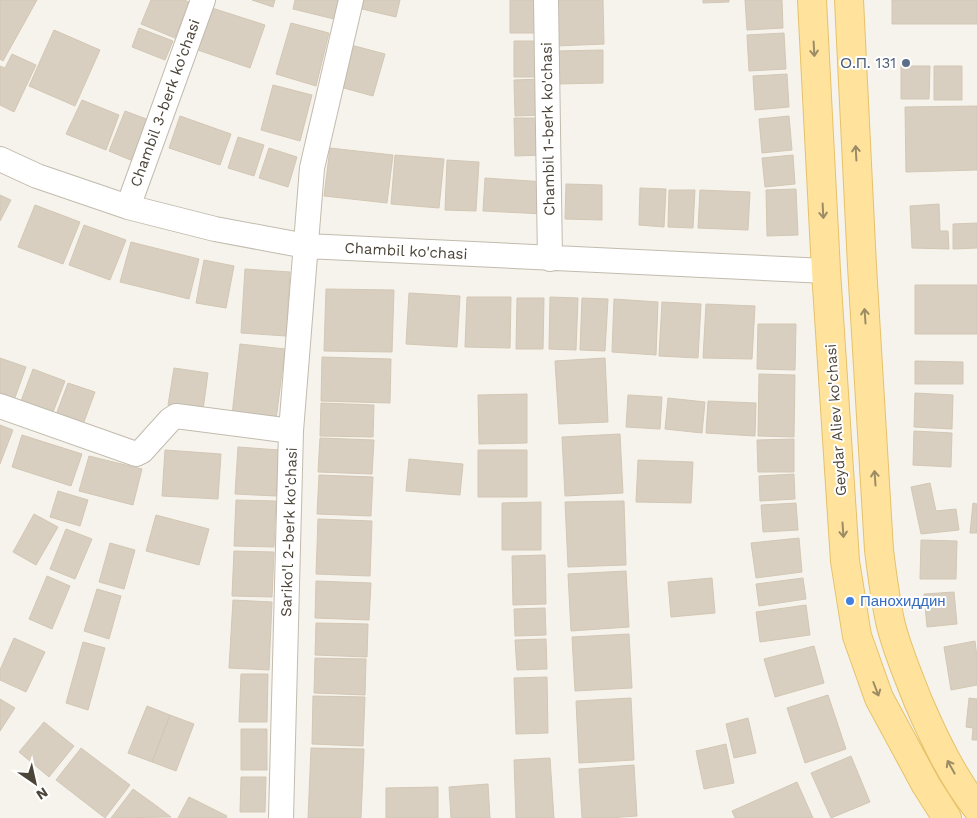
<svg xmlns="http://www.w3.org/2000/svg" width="977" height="818" viewBox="0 0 977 818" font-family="'Work Sans',sans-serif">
	<rect width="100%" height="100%" fill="#f6f3ec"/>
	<!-- building -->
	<path fill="#d8cfc1" stroke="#d3c7b4" d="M0 0H37L3 61 0 59Z
		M151 0H184L189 2 175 38 141 24Z
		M252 0H275L273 7Z
		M295 0H339L334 19 293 9Z
		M364 0H400L396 17 362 9Z
		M510 0H539L540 33H510Z
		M555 0H603L604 44 556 46Z
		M703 0H729V2L703 3Z
		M745 0H782L783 28 747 30Z
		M892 0H977V24H892Z
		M209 7 265 25 250 68 195 49Z
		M291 23 329 33 316 86 276 74Z
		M139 28 173 41 165 60 132 47Z
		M54 30 100 50 75 106 29 86Z
		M784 33 786 69 749 71 747 35Z
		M514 41H541V77H514Z
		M351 45 385 54 373 96 340 87Z
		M603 50V83L556 84 555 51Z
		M12 54 36 65 14 112 0 105V66L5 68Z
		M901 66H930L929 99H901Z
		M934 66H962V100H934Z
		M787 74 789 107 755 110 753 76Z
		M542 79V115L515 116 514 80Z
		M273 85 312 95 300 141 261 130Z
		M82 100 119 115 106 150 66 134Z
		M977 106V170L906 172 905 107Z
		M125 111 149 120 133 161 109 151Z
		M180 116 231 134 220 165 169 148Z
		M789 116 792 150 762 153 759 119Z
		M514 118H542L543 155 515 156Z
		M238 137 264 145 254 176 228 168Z
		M269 148 297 157 288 187 259 178Z
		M330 148 393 155 387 203 324 196Z
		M395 155 444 159 439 208 391 204Z
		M793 155 795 184 765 187 762 158Z
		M447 160 479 162 476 211 445 210Z
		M485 178 546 182 544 214 483 211Z
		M566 184 602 185V220L565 219Z
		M640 188 666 189 664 227 639 225Z
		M796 189 798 235 767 236 766 190Z
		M669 190H695L693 228 668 227Z
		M700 190 750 192 748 230 698 228Z
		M0 195 11 200 0 221Z
		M939 204 940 231H948L949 249 912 248 910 206Z
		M35 205 80 222 63 264 18 247Z
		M977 223V248L953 249V224Z
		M84 225 126 240 110 280 69 265Z
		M131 242 199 259 189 299 120 282Z
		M204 260 234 266 226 308 196 303Z
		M245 269 290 272 286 336 241 333Z
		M915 285H977V334H915Z
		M326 289 394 290 392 352 324 351Z
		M409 293 460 296 457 347 406 344Z
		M467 297H511L510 348 465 347Z
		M550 297 578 298 576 350 549 349Z
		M517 298H544L543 349H516Z
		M582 298 608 299 605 351 580 350Z
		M614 299 658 302 656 355 612 352Z
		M662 302 701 304 698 358 659 356Z
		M706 304 755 306 752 359 703 358Z
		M758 324H796L795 370 757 369Z
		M240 344 285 349 276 420 232 415Z
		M322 357 391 359 390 403 321 401Z
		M0 358 26 367 12 406 0 402Z
		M605 358 608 422 559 424 555 361Z
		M915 361 963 362V384H915Z
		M174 368 208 373 203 410 168 405Z
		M33 369 65 381 50 420 18 409Z
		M759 374 795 375 794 437 758 436Z
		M68 383 95 392 81 430 54 420Z
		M915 393 953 395 952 429 914 427Z
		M527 394V443L479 444 478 395Z
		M628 395 662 397 660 429 626 427Z
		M668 398 705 402 702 433 665 429Z
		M708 401 756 403 755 436 706 433Z
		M321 403 374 405 373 437 320 436Z
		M0 425 13 430 0 464Z
		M914 431 952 433 951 467 913 465Z
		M620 434 623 493 565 496 562 437Z
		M22 435 82 454 71 486 12 467Z
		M320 438 374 440 372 474 318 472Z
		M794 439V472H758L757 440Z
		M238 447 279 450 276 496 235 494Z
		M165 450 221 454 218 499 162 496Z
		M478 450H527V497H478Z
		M89 456 142 469 133 505 79 491Z
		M409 459 463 464 460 495 406 491Z
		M638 460 693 462 691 503 636 502Z
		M794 474 795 499 760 501 759 476Z
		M319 475 373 477 371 516 317 514Z
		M930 483 936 511 956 509 959 530 921 534 911 487Z
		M58 491 88 500 80 526 50 517Z
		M236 500 276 501 274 547 234 546Z
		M624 501 626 565 568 567 565 502Z
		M541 502V550H502V503Z
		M796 503 798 530 763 532 761 505Z
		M973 503 977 504V533H970Z
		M34 514 58 527 36 565 13 552Z
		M156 515 209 529 199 565 146 551Z
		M318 519 372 521 370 576 316 574Z
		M66 529 92 539 75 579 50 569Z
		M799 538 802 572 756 578 751 543Z
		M921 540 957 541 956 579H920Z
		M110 543 135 550 124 589 99 582Z
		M234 551 274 552 272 597 232 596Z
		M545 555 546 604 513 605 512 556Z
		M626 571 629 627 571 631 568 574Z
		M47 576 70 586 52 629 29 619Z
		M712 578 715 613 671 617 668 582Z
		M803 578 806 599 759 606 756 584Z
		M316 581 371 583 369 620 315 618Z
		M97 589 121 596 109 639 84 631Z
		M954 592 957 624 927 627 924 594Z
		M233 600 272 602 269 670 229 668Z
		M806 605 810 635 760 642 756 612Z
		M545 608 546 635 515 636 514 609Z
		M316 623 368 624 367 657 315 655Z
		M629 634 632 688 575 691 572 637Z
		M14 638 45 652 26 692 0 680V670Z
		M546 639 547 669 517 670 515 640Z
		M975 641 977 657V685L951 690 944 647Z
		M83 642 105 648 88 710 66 703Z
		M814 646 824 683 775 697 764 659Z
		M315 658 366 659 365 695 314 693Z
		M241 674H268L267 722H239Z
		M547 677 548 733 516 734 514 678Z
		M828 695 846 749 805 763 787 708Z
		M313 696 365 697 363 746 312 744Z
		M631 698 634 760 579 763 576 701Z
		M969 698 977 699V740H972L973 728 966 727Z
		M0 699 15 708 0 731Z
		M147 706 170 715 152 762 128 753Z
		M170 715 194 724 176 771 152 762Z
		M748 718 756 753 734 758 726 724Z
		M44 722 74 746 49 777 19 752Z
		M241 729H267V770H241Z
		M726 744 734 783 704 789 696 751Z
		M81 748 130 785 105 818 56 780Z
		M311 748 364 749 361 818H308Z
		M851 756 870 802 831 818 811 773Z
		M550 758 554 818H516L514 760Z
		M634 765 637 816 608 818H582L579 769Z
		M241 777H266L265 812H240Z
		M797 782 813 818H735L732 811Z
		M488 784 490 818H451L449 787Z
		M438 787V818H386V788Z
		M133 789 154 804 171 817 111 818Z
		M189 797 227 816 226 818H178Z"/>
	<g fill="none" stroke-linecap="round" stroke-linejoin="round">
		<!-- minor casing -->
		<g stroke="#c2bbae" stroke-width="26">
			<path id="minor" d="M546 0 550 259
				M0 159 37 176 128 207 215 229 306 246 826 271
				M128 207 203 0
				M0 406 136 454 142 451 170 420 176 416 291 431
				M281 818 291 431 312 168 351 0"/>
		</g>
		<!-- major casing -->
		<g stroke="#e6c16a" stroke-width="30">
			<path id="major" d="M812 0 826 271 845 561 857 636 879 698 926 785 947 818
				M849 0 862 266 879 550C882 574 885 598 890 621 896 648 908 675 918 701 934 738 952 776 977 808"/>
		</g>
		<!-- minor -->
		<use href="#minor" stroke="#fff" stroke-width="24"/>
		<!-- major -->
		<use href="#major" stroke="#ffe39c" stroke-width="28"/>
	</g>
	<!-- one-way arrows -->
	<defs><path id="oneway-shaft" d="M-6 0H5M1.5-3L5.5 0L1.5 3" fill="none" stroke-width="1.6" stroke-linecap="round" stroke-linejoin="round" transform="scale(1.25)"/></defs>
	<g stroke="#9c8c66">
		<use href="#oneway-shaft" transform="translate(814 49) rotate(87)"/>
		<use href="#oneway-shaft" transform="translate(856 153) rotate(-93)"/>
		<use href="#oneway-shaft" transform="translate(823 211) rotate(87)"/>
		<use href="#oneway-shaft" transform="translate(865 316) rotate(-94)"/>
		<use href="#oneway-shaft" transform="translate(875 478) rotate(-94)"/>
		<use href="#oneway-shaft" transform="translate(843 530) rotate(86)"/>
		<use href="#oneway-shaft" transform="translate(876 689) rotate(69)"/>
		<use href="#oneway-shaft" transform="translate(951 767) rotate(-119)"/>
	</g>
	<!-- markers -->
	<circle fill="#5c6f8a" stroke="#fff" stroke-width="2" cx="906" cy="63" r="5"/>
	<circle fill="#3f7fe0" stroke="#fff" stroke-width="2" cx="850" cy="601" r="5"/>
	<g text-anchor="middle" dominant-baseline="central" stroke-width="4" stroke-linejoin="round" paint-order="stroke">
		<!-- service labels -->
		<g font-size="15" fill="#4e5e75" stroke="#fff" text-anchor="end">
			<text x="896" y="63">О.П. 131</text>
		</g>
		<!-- street labels -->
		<g font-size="15" fill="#4b4439" stroke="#fff">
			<text transform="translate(165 103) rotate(-70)">Chambil 3-berk ko'chasi</text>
			<text transform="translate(548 129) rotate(-91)">Chambil 1-berk ko'chasi</text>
			<text transform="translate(406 251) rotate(3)">Chambil ko'chasi</text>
			<text transform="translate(836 420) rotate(-94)">Geydar Aliev ko'chasi</text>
			<text transform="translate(289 532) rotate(-88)">Sariko'l 2-berk ko'chasi</text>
		</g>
		<!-- shop labels -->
		<g font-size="15" fill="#366cbe" stroke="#fff" text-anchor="start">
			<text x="860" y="601">Панохиддин</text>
		</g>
	</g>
	<!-- north arrow -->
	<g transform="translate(35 783) rotate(146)" stroke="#ffffff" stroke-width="4" paint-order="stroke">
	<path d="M0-4L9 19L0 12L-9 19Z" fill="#4b4439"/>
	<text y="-8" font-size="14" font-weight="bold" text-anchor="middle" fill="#4b4439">N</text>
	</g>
</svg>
